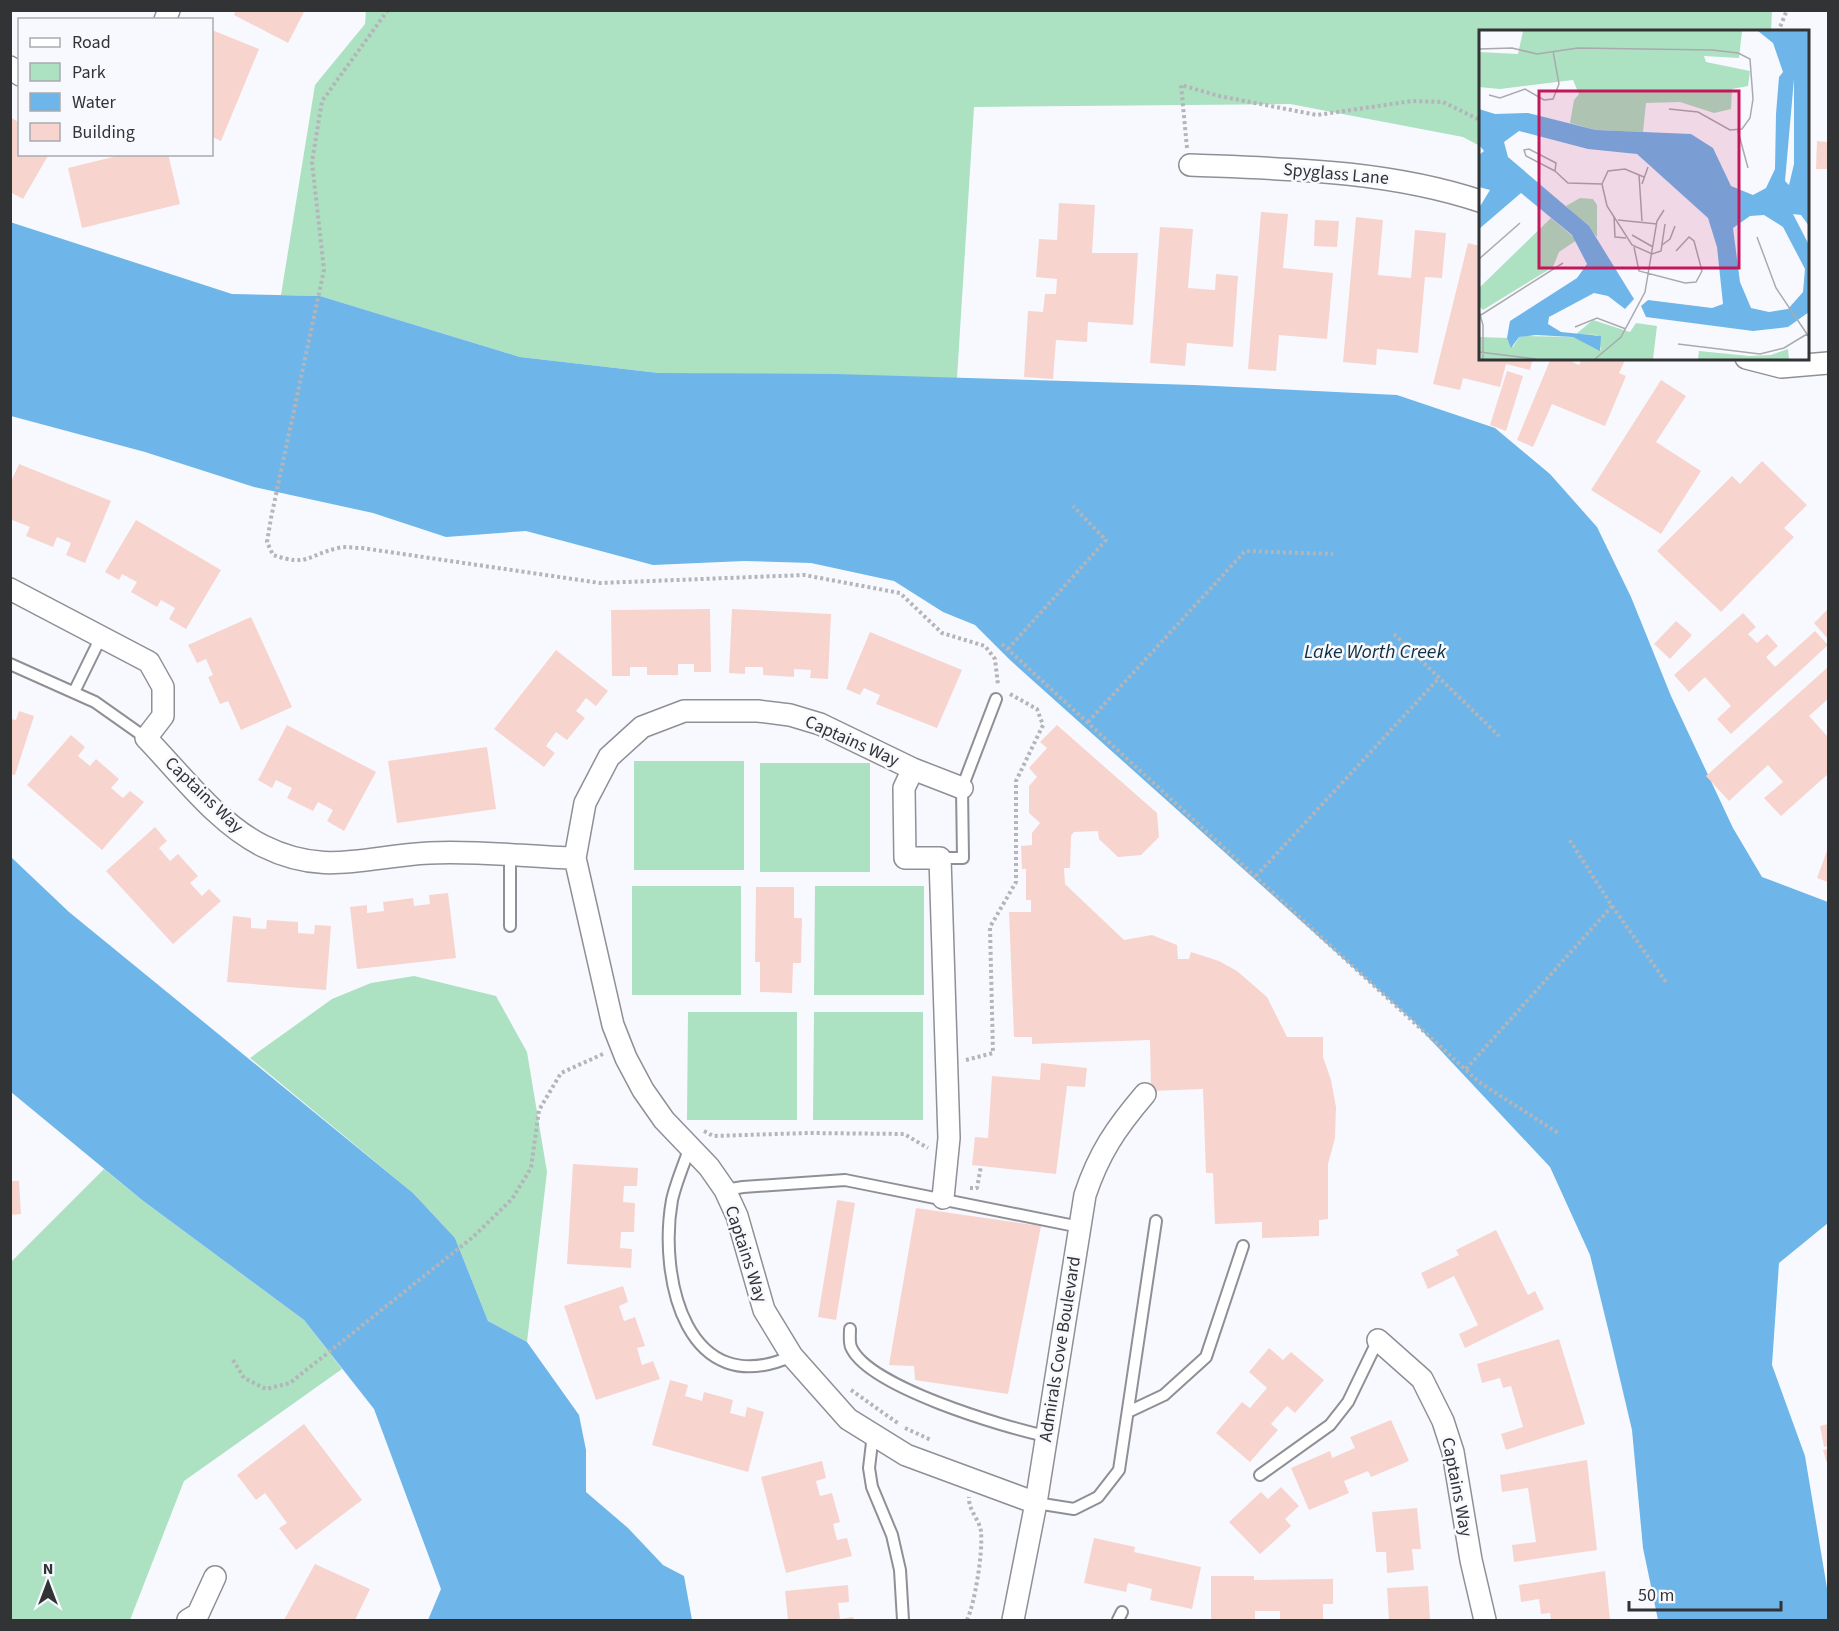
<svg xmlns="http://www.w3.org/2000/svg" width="1839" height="1631" viewBox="0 0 1839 1631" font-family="'Source Sans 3',sans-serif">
	<rect width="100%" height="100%" fill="#f8f9fe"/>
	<!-- green -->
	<path fill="#ace1c2" d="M366 11H1772L1771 31 1480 32V146L1463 137 1290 104 974 107 957 378 659 373 520 357 320 296 281 295 315 85 365 24Z
		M634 761H744V870H634Z
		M760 763H870V872H760Z
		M632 886H741V995H632Z
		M815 886H924V995H814Z
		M414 976 496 996 527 1052 547 1172 527 1342 488 1321 455 1238 413 1193 250 1058 332 999 371 983Z
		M688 1012H797V1120H687Z
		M814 1012H923V1120H813Z
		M104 1169 142 1200 304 1320 342 1369 184 1481 130 1620H11V1262Z"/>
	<!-- water -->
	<path fill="#6eb6e9" d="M10 222 232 294 320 296 520 357 659 373 835 374 1194 385 1397 395 1495 428 1550 474 1597 527 1631 597 1671 696 1733 828 1762 877 1828 902V1223L1779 1263 1772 1365 1805 1456 1828 1594V1620H1658L1643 1548 1632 1430 1611 1341 1590 1255 1550 1167 1414 1022 1010 660 975 625 943 612 894 581 811 563 744 561 653 565 526 531 446 537 373 513 254 487 145 452 11 416Z
		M11 857 69 912 413 1193 455 1238 488 1321 527 1342 579 1415 586 1450V1492L628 1528 663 1565 684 1576 692 1620H428L441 1589 374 1409 304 1320 142 1200 11 1092Z"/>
	<!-- building -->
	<path fill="#f8d4ce" d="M236 10H305L288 43 234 15Z
		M212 30 259 49 221 141 212 137Z
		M10 117 20 123V154H49L23 199 10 192Z
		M1817 141 1828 142V169H1816Z
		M125 154H168L180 204 82 228 68 168Z
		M1059 203 1095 205 1092 253H1138L1133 325 1088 322 1087 342 1056 340 1053 379 1024 377 1028 311 1043 312 1045 294H1056L1057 279 1036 277 1039 239 1057 240Z
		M1261 212 1288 214 1283 268 1333 273 1327 339 1279 335 1276 371 1248 369Z
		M1356 217 1383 220 1378 275 1411 278 1415 230 1446 233 1442 278 1425 277 1418 353 1377 349 1376 365 1343 362Z
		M1315 220 1339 221 1337 247 1314 246Z
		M1160 227 1193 229 1188 288 1215 290 1216 274 1238 276 1233 347 1187 343 1185 366 1150 363Z
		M1468 243 1480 246V358H1533L1530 370 1506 364 1500 387 1463 378 1460 390 1433 384Z
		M1551 358H1565L1579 365 1582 358H1626L1619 373 1626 376 1605 426 1552 404 1533 447 1517 440Z
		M1507 371 1523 376 1506 431 1490 425Z
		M1661 380 1686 396 1656 442 1701 471 1661 534 1591 490Z
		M1762 461 1807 505 1784 528 1794 537 1721 612 1657 551 1732 476 1740 484Z
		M19 464 111 501 85 563 66 555 71 543 57 537 53 547 26 536 30 527 12 520 10 524V484Z
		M136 520 221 570 186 629 169 619 175 608 161 600 157 607 131 592 137 582 122 574 119 580 105 572Z
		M710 609 711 672H694V664H678V675H647V667H630V676H612L611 610Z
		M732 609 831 614 828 679 810 678 811 670 794 669V677L763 675V667H745V674L729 673Z
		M1828 609V639L1814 623Z
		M1743 613 1756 627 1748 634 1757 643 1767 634 1778 646 1766 657 1775 667 1815 631 1828 645 1731 734 1717 719 1731 706 1705 677 1689 692 1674 675Z
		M251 617 292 707 241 730 228 701 220 704 208 677 213 675 206 659 197 663 188 645Z
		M1676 621 1692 635 1670 659 1654 644Z
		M870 632 962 670 937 728 876 704 880 695 864 688 860 695 846 689Z
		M556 650 608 691 596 706 586 698 576 711 585 718 567 740 556 732 546 746 555 753 544 767 494 729Z
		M1828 667V699L1809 716 1828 737V774L1781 816 1764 798 1783 782 1768 765 1729 801 1706 776Z
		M19 711 34 716 15 775 10 774V719L16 720Z
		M287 725 376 772 344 831 327 821 333 810 318 802 313 811 287 798 292 788 276 780 272 788 258 780Z
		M1057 725 1157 813 1159 837 1141 855 1118 857 1099 839 1098 831 1074 832 1071 836 1070 868H1064L1065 884 1124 940 1152 935 1177 945 1178 959H1189L1191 952 1219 961 1237 971 1267 997 1287 1037H1323V1057L1331 1080 1336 1107 1335 1138 1328 1164V1219L1319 1220V1236L1262 1238V1222L1215 1224 1213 1173H1206L1203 1089 1151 1091 1150 1040 1032 1044V1037H1014L1009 912H1031V900H1026V869H1022L1021 846 1032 845V833L1040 823 1029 813V786L1037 777 1029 768 1047 748 1040 742Z
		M71 735 85 747 78 756 90 766 96 759 119 779 111 788 123 798 130 791 144 802 102 850 27 785Z
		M487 747 496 809 397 823 388 761Z
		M155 827 167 841 159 848 170 861 178 854 198 876 190 883 202 896 209 889 221 901 173 944 106 871Z
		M1828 848V882L1817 878Z
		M756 887H794V918H802L801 963H793L792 993 760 992V962H755Z
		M448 893 456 958 357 969 350 907 367 905V913L384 911 383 902 413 898 414 906 430 904 429 895Z
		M233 916 251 918V928L266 929 267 920 298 922V933L314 934 315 925 331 926 326 990 227 982Z
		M1041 1063 1087 1068 1085 1087 1067 1086 1056 1174 972 1165 975 1137 988 1138 992 1076 1040 1080Z
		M573 1164 638 1168 637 1186H624L623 1202 635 1203 634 1232H621L620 1248 632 1249 631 1268 567 1264Z
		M10 1181H19L21 1214 10 1215Z
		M837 1200 855 1203 836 1320 818 1317Z
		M916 1208 1041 1226 1008 1394 915 1380 914 1366 889 1365Z
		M1496 1230 1528 1295 1535 1291 1544 1309 1465 1348 1459 1334 1478 1325 1454 1276 1428 1289 1421 1273 1459 1255 1456 1250Z
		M623 1286 628 1302 619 1306 624 1321 635 1317 645 1346 637 1348 642 1365 653 1361 660 1379 596 1400 564 1306Z
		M1559 1339 1585 1424 1506 1450 1501 1434 1523 1427 1511 1386 1503 1388 1500 1378 1482 1383 1477 1364Z
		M1269 1348 1283 1360 1291 1352 1324 1380 1295 1413 1287 1406 1271 1424 1278 1430 1250 1462 1216 1433 1242 1402 1250 1408 1267 1388 1249 1372Z
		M670 1380 688 1385 685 1396 702 1401 704 1392 733 1400 730 1413 745 1417 747 1407 764 1412 748 1472 652 1445Z
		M1391 1420 1409 1461 1371 1477 1368 1471 1344 1481 1349 1493 1309 1510 1291 1468 1330 1451 1332 1458 1355 1448 1350 1437Z
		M304 1424 362 1500 296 1550 279 1528 287 1523 265 1493 256 1500 237 1475Z
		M1828 1424V1446L1824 1447 1820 1426Z
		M1828 1449V1467L1823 1450Z
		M1587 1460 1597 1550 1514 1562 1512 1545 1536 1542 1528 1488 1502 1492 1500 1475Z
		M822 1461 826 1478 816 1481 820 1496 832 1493 840 1522 833 1524 837 1540 847 1538 852 1556 786 1573 761 1477Z
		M1281 1487 1299 1506 1285 1519 1291 1526 1260 1554 1229 1522 1261 1492 1268 1499Z
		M1417 1508 1421 1549H1412L1414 1570 1387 1573 1386 1552H1376L1372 1512Z
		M1094 1538 1135 1547 1134 1552 1201 1567 1192 1609 1150 1600 1152 1589 1128 1583 1126 1592 1084 1583Z
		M315 1564 370 1589 355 1620H284Z
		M1605 1571 1610 1620H1551L1550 1613 1541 1614 1539 1599 1521 1602 1519 1585Z
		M1211 1576H1254V1580L1333 1579V1604H1323V1620H1280V1611H1255V1620H1211Z
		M848 1585 849 1602 838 1603 840 1619 853 1617 854 1620H788L785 1591Z
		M1428 1586 1430 1620H1389L1387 1588Z"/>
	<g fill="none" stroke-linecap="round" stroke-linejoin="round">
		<!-- lane casing -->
		<g stroke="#8f9096" stroke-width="14">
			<path id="lane" d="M10 664 95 702 146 738
				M74 692 101 637
				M510 856V926
				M940 858H963L962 788 996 699
				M690 1147C684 1164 676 1182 672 1200 658 1279 687 1403 792 1356
				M725 1190 743 1187 845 1180 1080 1227
				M850 1329C850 1334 849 1342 851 1347 868 1387 1004 1427 1046 1436
				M1128 1412 1164 1395 1206 1357 1243 1246
				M873 1434 869 1468 872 1487 892 1535 900 1570 903 1620
				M1260 1475 1330 1425 1348 1402 1378 1340
				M1036 1503 1074 1509 1098 1497 1119 1470 1156 1221
				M1118 1620 1122 1612"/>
		</g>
		<!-- street casing -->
		<g stroke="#8f9096" stroke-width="24">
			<path id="street" d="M165 20 169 10
				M10 67 20 75
				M1190 165C1288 169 1386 170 1480 201
				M1746 358 1781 367 1828 363
				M10 589 149 662 163 687V716L146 738C181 774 217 823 263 846 325 877 366 856 429 853 475 850 528 857 575 858
				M913 769 904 788 905 858H940L949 1138 943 1198
				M962 788 913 769 820 724 790 715 758 711H684L642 727 609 757 585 803 575 858 613 1025 626 1058 643 1090 664 1120 709 1167 725 1190 737 1216 764 1310 792 1356 848 1419 906 1455 1036 1503
				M1378 1340 1422 1379 1443 1421 1453 1452 1471 1560 1485 1620
				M188 1620 198 1614 215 1577
				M1013 1620 1036 1503 1085 1195C1099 1153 1116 1128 1145 1094"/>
		</g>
		<!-- path -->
		<path stroke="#b4b5b9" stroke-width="4" stroke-dasharray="3 3" stroke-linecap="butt" d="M388 10 322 101 312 162 324 270 271 518 267 542 273 555C309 567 307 555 338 548 345 546 354 548 362 548L600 583 804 575 900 593 942 633 985 646 995 659 998 685
			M1778 32 1787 10
			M1187 148 1181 85 1219 96 1317 115 1412 101 1443 102 1480 120
			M1394 634 1499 736
			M1002 644 1479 1082 1558 1133
			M1008 649 1106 540 1073 506
			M1088 722 1245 551 1333 554
			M1256 876 1439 678
			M1612 906 1666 982
			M966 1060 993 1053 990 927 1016 882V781L1043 725 1037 709 1010 694
			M1466 1069 1612 906 1569 839
			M704 1131 713 1136 808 1133 904 1134 928 1148
			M970 1188H977L981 1166
			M233 1360 244 1378 266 1389 290 1383 473 1237 512 1199 531 1168 539 1110 561 1073 603 1054
			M851 1390 899 1424
			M905 1428 931 1440
			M967 1620C975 1603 983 1552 981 1532 980 1520 968 1510 969 1497"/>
		<!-- lane -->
		<use href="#lane" stroke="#fff" stroke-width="10"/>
		<!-- street -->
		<use href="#street" stroke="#fff" stroke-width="21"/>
	</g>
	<g text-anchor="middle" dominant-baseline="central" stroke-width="5" stroke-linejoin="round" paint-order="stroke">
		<!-- street labels -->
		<g font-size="18" fill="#323335" stroke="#f8f9fe">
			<text transform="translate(1336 174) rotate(5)">Spyglass Lane</text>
			<text transform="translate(852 741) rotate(24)">Captains Way</text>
			<text transform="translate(204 795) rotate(44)">Captains Way</text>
			<text transform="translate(746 1254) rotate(72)">Captains Way</text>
			<text transform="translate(1060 1349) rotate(-81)">Admirals Cove Boulevard</text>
			<text transform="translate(1457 1487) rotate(79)">Captains Way</text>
		</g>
		<!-- water labels -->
		<g font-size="20" font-style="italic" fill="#0f2f44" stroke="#f8f9fe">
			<text x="1375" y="652">Lake Worth Creek</text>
		</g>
	</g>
	<!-- overview -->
	<g transform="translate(1479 30)">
		<rect width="330" height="330" fill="#f8f9fe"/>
		<path d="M44 1H263L260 28 225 26 227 32 271 41 269 56 253 59 252 79 235 83 201 72 167 73 164 102 117 100 91 93 95 70 100 64 94 50 21 59 0 57V22L39 24ZM101 168 114 169 118 175V207L87 176ZM72 188 98 210 80 222 74 237 4 280 0 276V258ZM114 290 151 302 157 293 178 296 174 329H0V307L28 308 34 317 40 307 46 306 94 307 122 320 119 305 97 304ZM309 319 310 329H219L220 321 270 326 292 325Z" fill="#ace1c2"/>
		<path d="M279 1H330V196L322 185 314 184 330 215V282L309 297 274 301 167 287 162 276 169 270 233 278 244 274 238 217 229 188 158 124 109 119 40 101 25 112 29 127 110 196 155 269 146 279 129 266 115 263 70 287 69 294 82 302 122 306 121 321 94 307 57 305 40 307 32 318 28 308 31 291 98 248 108 234 93 205 42 163 0 199V178L11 160 0 157V125L5 121 0 115V79L16 84 49 83 117 100 212 104 234 118 252 156 274 165 287 158 296 139 297 84 300 47 304 42 294 13ZM315 49V134L310 155 306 151ZM285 185 304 197 326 239 324 262 309 279 290 282 272 278 261 252 254 198 271 186Z" fill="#6eb6e9" fill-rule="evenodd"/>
		<path fill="none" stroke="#a9aaae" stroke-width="1.5" d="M0 19 33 18 58 24 99 18 233 20 259 23 271 29 274 69 271 88 263 99 251 100 219 82 190 79M10 65 21 68 46 59 65 70 74 69 80 54 74 21M259 101 269 138M76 141 47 126 45 120 50 119 77 133 76 141 89 153 123 154M160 145 163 191M165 147 146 139 129 141 123 154 128 176 153 215 173 224 182 221 186 194M163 154 169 137M135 186 136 207 147 208M139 190 178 194M153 205 174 217M278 207 297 258 330 307M183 215 191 209 196 196M155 217 160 241 206 253 217 252 223 241 215 211 210 207 197 221M0 229 41 193M0 281 4 295V329M2 285 84 233M96 297 118 288 147 299M199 314 281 324 305 318 328 304M0 322 57 329M116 329 142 307 166 262 178 191 185 180"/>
		<path fill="#c2185b" fill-opacity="0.15" stroke="#c2185b" stroke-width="3" d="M60 61H260V238H60Z"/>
		<rect width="330" height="330" fill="none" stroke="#323335" stroke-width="3"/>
	</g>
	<!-- border -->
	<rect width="1839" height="1631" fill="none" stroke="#323335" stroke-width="24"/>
	<!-- legend -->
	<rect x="18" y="18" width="195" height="138" fill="#f8f9fe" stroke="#a9aaae" stroke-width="1.5"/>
	<rect x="30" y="38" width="30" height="9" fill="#ffffff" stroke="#a9aaae" stroke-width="1.5"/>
	<text x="72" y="48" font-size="18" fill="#323335">Road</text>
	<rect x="30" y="63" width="30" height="18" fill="#ace1c2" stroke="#a9aaae" stroke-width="1.5"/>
	<text x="72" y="78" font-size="18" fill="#323335">Park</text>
	<rect x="30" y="93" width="30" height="18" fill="#6eb6e9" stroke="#a9aaae" stroke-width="1.5"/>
	<text x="72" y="108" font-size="18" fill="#323335">Water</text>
	<rect x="30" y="123" width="30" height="18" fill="#f8d4ce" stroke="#a9aaae" stroke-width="1.5"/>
	<text x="72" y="138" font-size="18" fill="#323335">Building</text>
	<!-- north arrow -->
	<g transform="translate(48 1583)" stroke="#f8f9fe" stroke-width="4.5" paint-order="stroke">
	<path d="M0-4.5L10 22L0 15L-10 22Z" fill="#323335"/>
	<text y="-9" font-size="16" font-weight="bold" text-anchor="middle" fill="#323335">N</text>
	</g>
	<!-- scale -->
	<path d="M1629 1601v9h152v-9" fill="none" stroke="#323335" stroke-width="3"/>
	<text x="1638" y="1601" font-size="18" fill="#323335" stroke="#f8f9fe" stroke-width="4.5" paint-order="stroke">50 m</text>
</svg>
